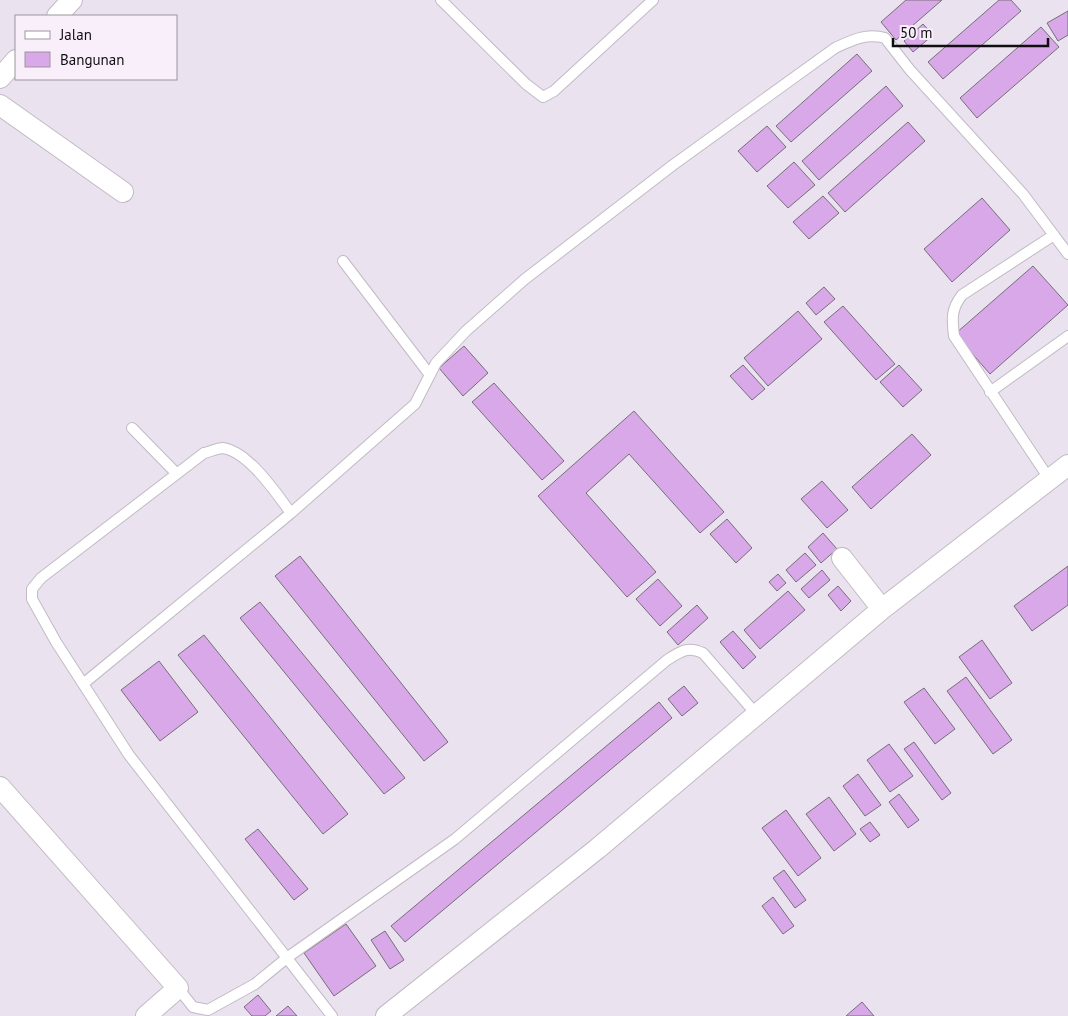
<svg xmlns="http://www.w3.org/2000/svg" width="1068" height="1016" viewBox="0 0 1068 1016" font-family="'PT Sans',sans-serif">
	<rect width="100%" height="100%" fill="#eae2ee"/>
	<!-- building -->
	<path fill="#d8a8e8" stroke="#766e79" d="M906 0H942L896 40 881 22Z
		M999 0H1011L1021 11 943 79 928 62Z
		M1068 11V35L1058 41 1047 23Z
		M923 24 933 35 913 52 904 41Z
		M1041 27 1059 47 977 118 960 98Z
		M857 54 872 71 791 142 776 126Z
		M886 86 903 106 819 180 802 161Z
		M908 122 925 141 845 212 828 193Z
		M767 126 786 147 757 172 738 151Z
		M794 162 815 185 788 208 767 186Z
		M823 196 839 213 809 239 793 222Z
		M982 198 1010 230 952 282 924 249Z
		M1033 266 1068 305 990 374 955 334Z
		M824 287 835 299 816 315 806 303Z
		M843 306 895 364 876 380 824 322Z
		M798 311 822 339 768 386 744 358Z
		M464 346 488 373 463 396 439 368Z
		M743 365 765 389 752 400 730 376Z
		M899 365 922 390 903 407 880 382Z
		M494 383 564 461 542 480 472 402Z
		M634 411 724 512 700 533 629 454 586 493 656 572 627 597 538 496Z
		M912 434 931 455 871 509 852 487Z
		M822 481 848 510 827 528 801 499Z
		M727 519 752 548 736 563 710 534Z
		M823 533 837 549 821 563 808 547Z
		M805 553 816 565 796 582 786 570Z
		M300 556 448 742 424 761 275 576Z
		M1068 566V605L1032 631 1014 606Z
		M822 570 830 580 809 598 801 589Z
		M778 574 786 583 777 591 769 582Z
		M658 579 682 606 660 626 636 599Z
		M838 586 851 601 841 611 828 595Z
		M788 591 805 610 760 649 744 630Z
		M260 602 405 778 384 794 240 618Z
		M697 605 708 618 678 645 667 632Z
		M733 631 756 657 743 669 720 642Z
		M204 635 348 814 323 834 178 655Z
		M982 640 1012 683 990 699 959 657Z
		M159 661 198 712 160 741 121 690Z
		M966 677 1012 740 993 754 947 691Z
		M684 686 698 703 682 716 668 699Z
		M924 688 955 729 935 744 904 702Z
		M659 702 672 718 405 942 391 926Z
		M914 742 951 793 942 800 904 749Z
		M889 744 913 776 890 792 867 760Z
		M858 774 881 805 865 816 843 786Z
		M899 794 919 820 908 828 889 802Z
		M829 797 856 834 834 851 806 814Z
		M786 810 821 858 798 876 762 828Z
		M870 822 880 835 870 842 860 829Z
		M258 829 308 889 294 900 245 839Z
		M784 870 806 900 795 908 773 878Z
		M773 897 794 926 783 934 762 906Z
		M346 924 376 966 334 996 304 953Z
		M385 931 404 960 390 969 371 940Z
		M258 995 271 1011 265 1016H252L244 1007Z
		M862 1002 874 1016H846Z
		M288 1006 297 1016H276Z"/>
	<g fill="none" stroke-linecap="round" stroke-linejoin="round">
		<!-- lane casing -->
		<g stroke="#c2bac5" stroke-width="12">
			<path id="lane" d="M441 0 526 84 543 97 554 91 653 0
				M343 261 430 375
				M990 392 1068 336
				M132 428 176 473
				M1050 480 954 336C952 319 951 309 962 295L1054 235
				M291 513C276 493 249 452 223 448 218 448 209 452 204 453L41 578 32 589V599L56 642 129 755 332 1016
				M83 684 291 513 415 404 436 363 466 331 525 279 673 165 835 48C852 40 866 33 885 38L910 70 1023 194 1068 254
				M178 988 193 1007 208 1010 255 984 288 957 455 839 667 660C681 651 688 646 703 653L757 715"/>
		</g>
		<!-- street casing -->
		<g stroke="#c2bac5" stroke-width="22">
			<path id="street" d="M57 16 72 0
				M0 78 16 60
				M0 105 123 192
				M842 558 882 609
				M0 787 178 988 146 1016
				M386 1016 597 849 882 609 1068 465"/>
		</g>
		<!-- lane -->
		<use href="#lane" stroke="#fff" stroke-width="10"/>
		<!-- street -->
		<use href="#street" stroke="#fff" stroke-width="20"/>
	</g>
	<!-- legend -->
	<rect x="15" y="15" width="162" height="65" fill="#f8effb" stroke="#9c959e"/>
	<rect x="25" y="31" width="25" height="8" fill="#ffffff" stroke="#9c959e"/>
	<text x="60" y="40" font-size="15" fill="#110e12">Jalan</text>
	<rect x="25" y="52" width="25" height="15" fill="#d8a8e8" stroke="#9c959e"/>
	<text x="60" y="65" font-size="15" fill="#110e12">Bangunan</text>
	<!-- scale -->
	<path d="M893 38v8h155v-8" fill="none" stroke="#110e12" stroke-width="2.5"/>
	<text x="900" y="38" font-size="15" fill="#110e12" stroke="#f8effb" stroke-width="4" paint-order="stroke">50 m</text>
</svg>
